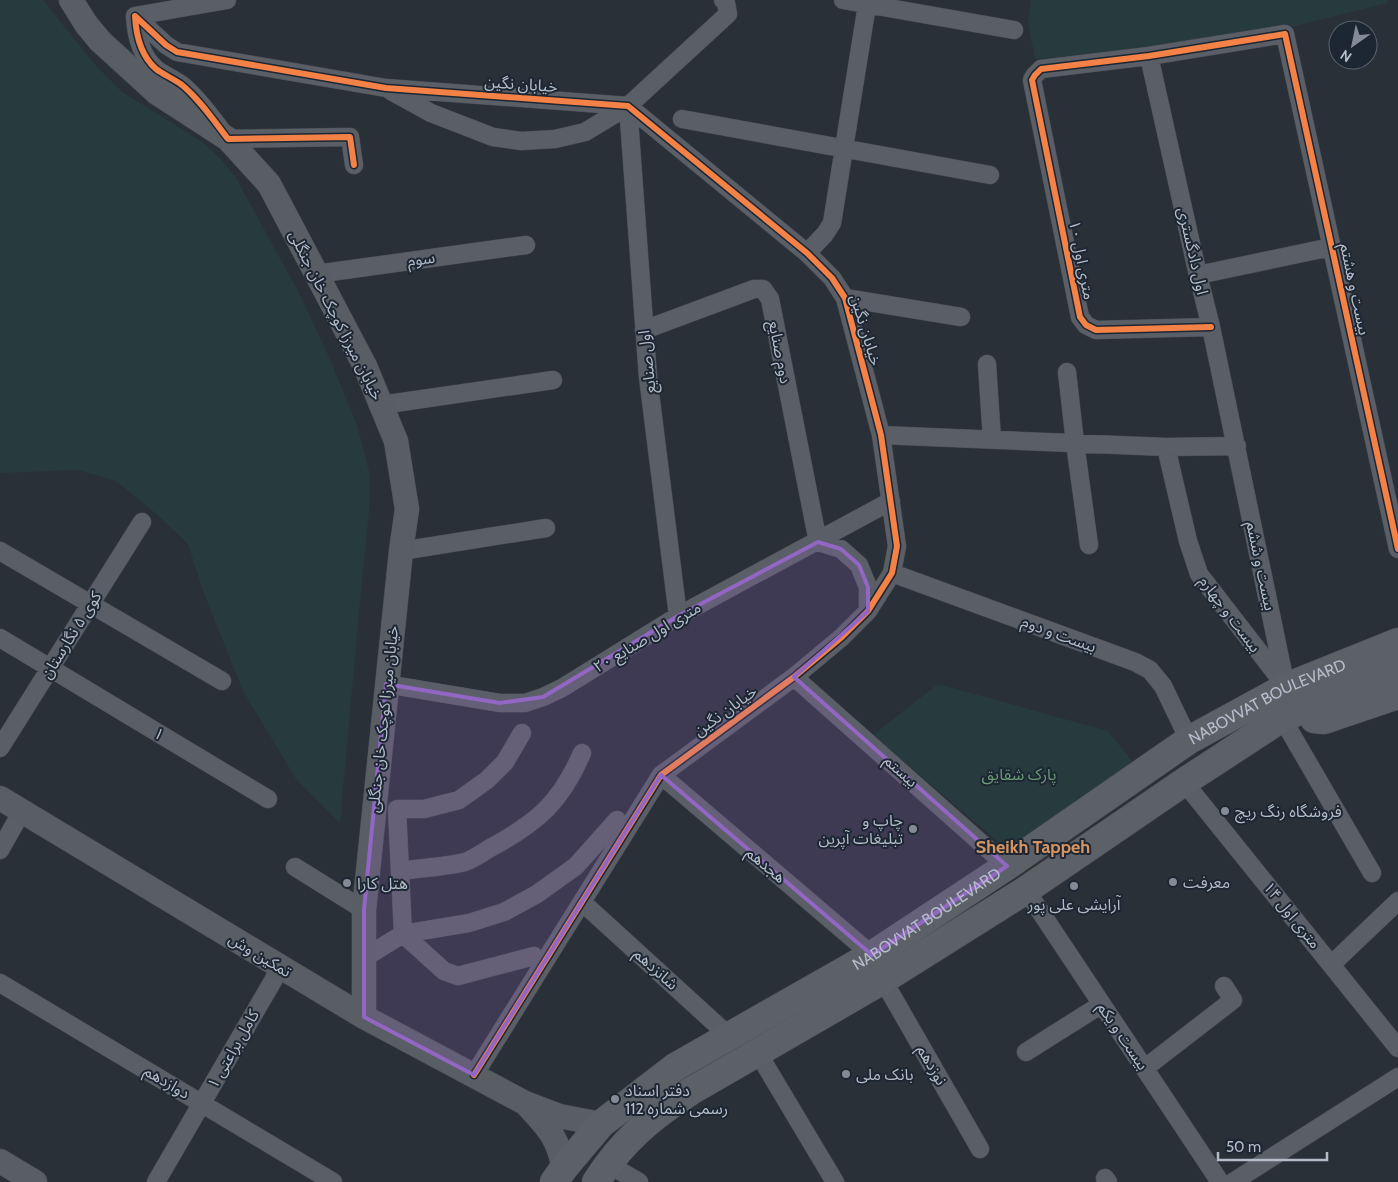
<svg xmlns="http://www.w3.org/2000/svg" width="1398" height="1182" viewBox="0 0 1398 1182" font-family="Cabin,'Noto Sans Arabic',sans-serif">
	<rect width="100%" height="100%" fill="#2a3038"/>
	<!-- green -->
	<path fill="#273a3e" d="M0 0H43L97 67 121 91 201 141 221 159 236 178 299 293 329 357 357 425 370 475 369 511 359 613 340 823 296 779 243 691 203 591 188 544 159 516 116 481 78 470 0 473Z
		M1031 0H1387L1388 3 1287 28 1126 51 1035 59 1028 22Z
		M938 684 1108 731 1140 771 1015 856 873 735Z"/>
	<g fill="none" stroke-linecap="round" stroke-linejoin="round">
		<!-- street casing -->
		<g stroke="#484c53" stroke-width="19">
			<path id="street" d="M843 0 1014 30
				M135 16 227 0
				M1149 56 1198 275 1211 327 1286 687
				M391 91 431 113 493 137 521 141 555 139 585 132 628 106 728 14 726 3 723 0
				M628 106 648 377 678 616
				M682 119 990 175
				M354 165 350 137 228 139C214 121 200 100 182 85 174 79 164 75 156 69 140 55 136 35 135 16L166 45 177 52 386 88 628 106 807 253 832 278 845 298 881 435 897 546 892 573 868 611 842 637 794 677 661 775 474 1075
				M807 253 825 234 832 223 867 5
				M316 274 526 245
				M1198 275 1331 247
				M845 298 961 317
				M1211 327 1096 330 1086 325 1080 317 1032 80 1035 75 1041 69 1149 56 1285 34 1398 549
				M644 330 754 289H763L770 299 818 542 841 549 859 565 868 587V611
				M987 364 992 440
				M1067 372 1075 443 1089 545
				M381 405 553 380
				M881 435 1166 447 1237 446
				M1166 447 1188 541 1199 574 1284 684
				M0 551 222 681
				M401 551 546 528
				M892 573 1135 662 1150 670 1163 686 1189 740
				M0 638 268 799
				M794 677 1007 866
				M386 684 500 703H525L543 697 562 688 678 616 891 501
				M1282 718 1372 873
				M522 733 505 762 487 780 459 800 424 809H397L403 934 469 923 504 912 537 894 576 866 617 820
				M0 748 142 522
				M661 775 872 955
				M1184 782 1398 1048
				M0 850 22 811
				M295 867 364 910
				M400 871C420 868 445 867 465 862 474 859 483 852 492 847 538 822 561 802 582 753
				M1026 890 1220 1182
				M582 902 729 1036
				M364 958 403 934 444 971 458 976 534 956
				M1332 964 1398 901
				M883 980 980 1149
				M0 983 333 1182
				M1026 1052 1102 1004
				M758 1053 835 1182
				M1145 1068 1233 1000 1224 986
				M608 1164 639 1182
				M1105 1178 1108 1182
				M156 1182 281 967
				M1233 1182 1398 1077"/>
		</g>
		<!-- secondary casing -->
		<g stroke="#484c53" stroke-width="25">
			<path id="secondary" d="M71 0 86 24 100 41 157 93 228 139 269 184 365 366 396 441 407 509 401 551 364 910V1017
				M0 798 364 1017 525 1103 559 1116 601 1124
				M528 1106C549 1129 557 1136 564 1168
				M0 1161 35 1182"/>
		</g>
		<!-- primary casing -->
		<g stroke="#484c55" stroke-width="29">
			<g id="primary">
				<path d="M1314 719 1324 720 1398 695"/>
				<path id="s1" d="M554 1182 564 1168 601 1124 675 1067 872 955 1007 866 1189 740 1286 687 1398 642"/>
				<path d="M596 1182C622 1141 651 1117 691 1091L883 980 1026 890 1184 782 1282 718 1398 671"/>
			</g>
		</g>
		<!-- street -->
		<use href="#street" stroke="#5a5e66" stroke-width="18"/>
		<!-- secondary -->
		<use href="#secondary" stroke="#595d64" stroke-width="24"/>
		<!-- primary -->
		<use href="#primary" stroke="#5c6168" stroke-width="28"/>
		<!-- cycleway casing -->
		<g stroke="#1d2633" stroke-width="9">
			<path id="cycleway" d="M354 165 350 137 228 139C214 121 200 100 182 85 174 79 164 75 156 69 140 55 136 35 135 16L166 45 177 52 386 88 628 106 807 253 832 278 845 298 881 435 897 546 892 573 868 611 842 637 794 677 661 775 474 1075
				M1211 327 1096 330 1086 325 1080 317 1032 80 1035 75 1041 69 1149 56 1285 34 1398 549"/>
		</g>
		<!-- cycleway -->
		<use href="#cycleway" stroke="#f48246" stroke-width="6"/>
	</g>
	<!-- marked area -->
	<path fill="#9266c3" fill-opacity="0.2" stroke="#9266c3" stroke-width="4" stroke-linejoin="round" d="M818 542 841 549 859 565 868 587V611L794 677 1007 866 872 955 661 775 474 1075 364 1017V910L386 684 500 703 543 697 678 616Z"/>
	<!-- markers -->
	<g fill="#848b96" stroke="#1d2633" stroke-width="2">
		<circle cx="1225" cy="811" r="5"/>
		<circle cx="913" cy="829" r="5"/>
		<circle cx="1173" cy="882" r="5"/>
		<circle cx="347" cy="883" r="5"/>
		<circle cx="1074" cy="886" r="5"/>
		<circle cx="846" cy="1074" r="5"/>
		<circle cx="615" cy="1099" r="5"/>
	</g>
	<g text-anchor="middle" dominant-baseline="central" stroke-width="4" stroke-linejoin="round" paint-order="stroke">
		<!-- street labels -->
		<g font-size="16" fill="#b4bcc9" stroke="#1d2633">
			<text transform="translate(521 84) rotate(4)">خیابان نگین</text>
			<text transform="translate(1193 251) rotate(77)">اول دادگستری</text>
			<text transform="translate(421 259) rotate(-8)">سوم</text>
			<text transform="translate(1082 260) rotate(79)">۱۰ متری اول</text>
			<text transform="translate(1355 289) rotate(78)">بیست و هشتم</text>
			<text transform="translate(336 315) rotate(63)">خیابان میرزا کوچک خان جنگلی</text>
			<text transform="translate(866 330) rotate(73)">خیابان نگین</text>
			<text transform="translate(780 352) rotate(79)">دوم صنایع</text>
			<text transform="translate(647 362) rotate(-96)">اول صنایع</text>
			<text transform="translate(1261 566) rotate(78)">بیست و ششم</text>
			<text transform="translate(1230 614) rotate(53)">بیست و چهارم</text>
			<text transform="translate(1059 634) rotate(20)">بیست و دوم</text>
			<text transform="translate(71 635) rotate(-58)">کوی ۵ نگارستان</text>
			<text transform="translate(647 637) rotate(-31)">۲۰ متری اول صنایع</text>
			<text stroke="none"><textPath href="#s1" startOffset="865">NABOVVAT BOULEVARD</textPath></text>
			<text transform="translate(725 711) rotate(-36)">خیابان نگین</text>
			<text transform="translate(383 719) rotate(-84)">خیابان میرزا کوچک خان جنگلی</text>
			<text transform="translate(159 734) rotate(31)">۱</text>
			<text transform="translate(901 771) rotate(42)">بیستم</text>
			<text transform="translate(766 865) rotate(40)">هجدهم</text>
			<text transform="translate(1292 915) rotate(51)">۱۴ متری اول</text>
			<text stroke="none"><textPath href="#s1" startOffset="460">NABOVVAT BOULEVARD</textPath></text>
			<text transform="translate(260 955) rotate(31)">تمکین وش</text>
			<text transform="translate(656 969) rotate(42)">شانزدهم</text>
			<text transform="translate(1123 1036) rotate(56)">بیست و یکم</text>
			<text transform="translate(233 1049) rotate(-60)">کامل براعتی ۱</text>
			<text transform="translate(932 1065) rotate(60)">نوزدهم</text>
			<text transform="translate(167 1082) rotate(31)">دوازدهم</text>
		</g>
		<!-- park labels -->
		<g font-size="16" fill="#6b9a76" stroke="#1d2633">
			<text x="1019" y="774">پارک شقایق</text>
		</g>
		<!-- poi labels -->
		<g font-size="16" fill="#b4bcc9" stroke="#1d2633" text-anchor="start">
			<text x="1235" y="811">فروشگاه رنگ ریچ</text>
			<text x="903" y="820" text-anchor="end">چاپ و<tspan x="903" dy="18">تبلیغات آپرین</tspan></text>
			<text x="1183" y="882">معرفت</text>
			<text x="357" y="883">هتل کارا</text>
			<text x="1074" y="904" text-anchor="middle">آرایشی علی پور</text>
			<text x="856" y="1074">بانک ملی</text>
			<text x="625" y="1090">دفتر اسناد<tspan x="625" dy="18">رسمی شماره 112</tspan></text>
		</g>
		<!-- neighbourhood labels -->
		<g font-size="18" font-weight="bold" fill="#d59563" stroke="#1d2633">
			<text x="1033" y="847">Sheikh Tappeh</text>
		</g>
	</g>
	<!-- north arrow -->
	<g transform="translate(1353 45) rotate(213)"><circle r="24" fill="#1d2633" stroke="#59626f"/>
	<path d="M0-4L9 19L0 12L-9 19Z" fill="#848b96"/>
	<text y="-8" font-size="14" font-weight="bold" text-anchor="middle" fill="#b4bcc9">N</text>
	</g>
	<!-- scale -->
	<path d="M1218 1152v8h109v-8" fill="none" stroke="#b4bcc9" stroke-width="2.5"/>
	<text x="1226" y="1152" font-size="15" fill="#b4bcc9" stroke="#1d2633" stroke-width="4" paint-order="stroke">50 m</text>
</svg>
